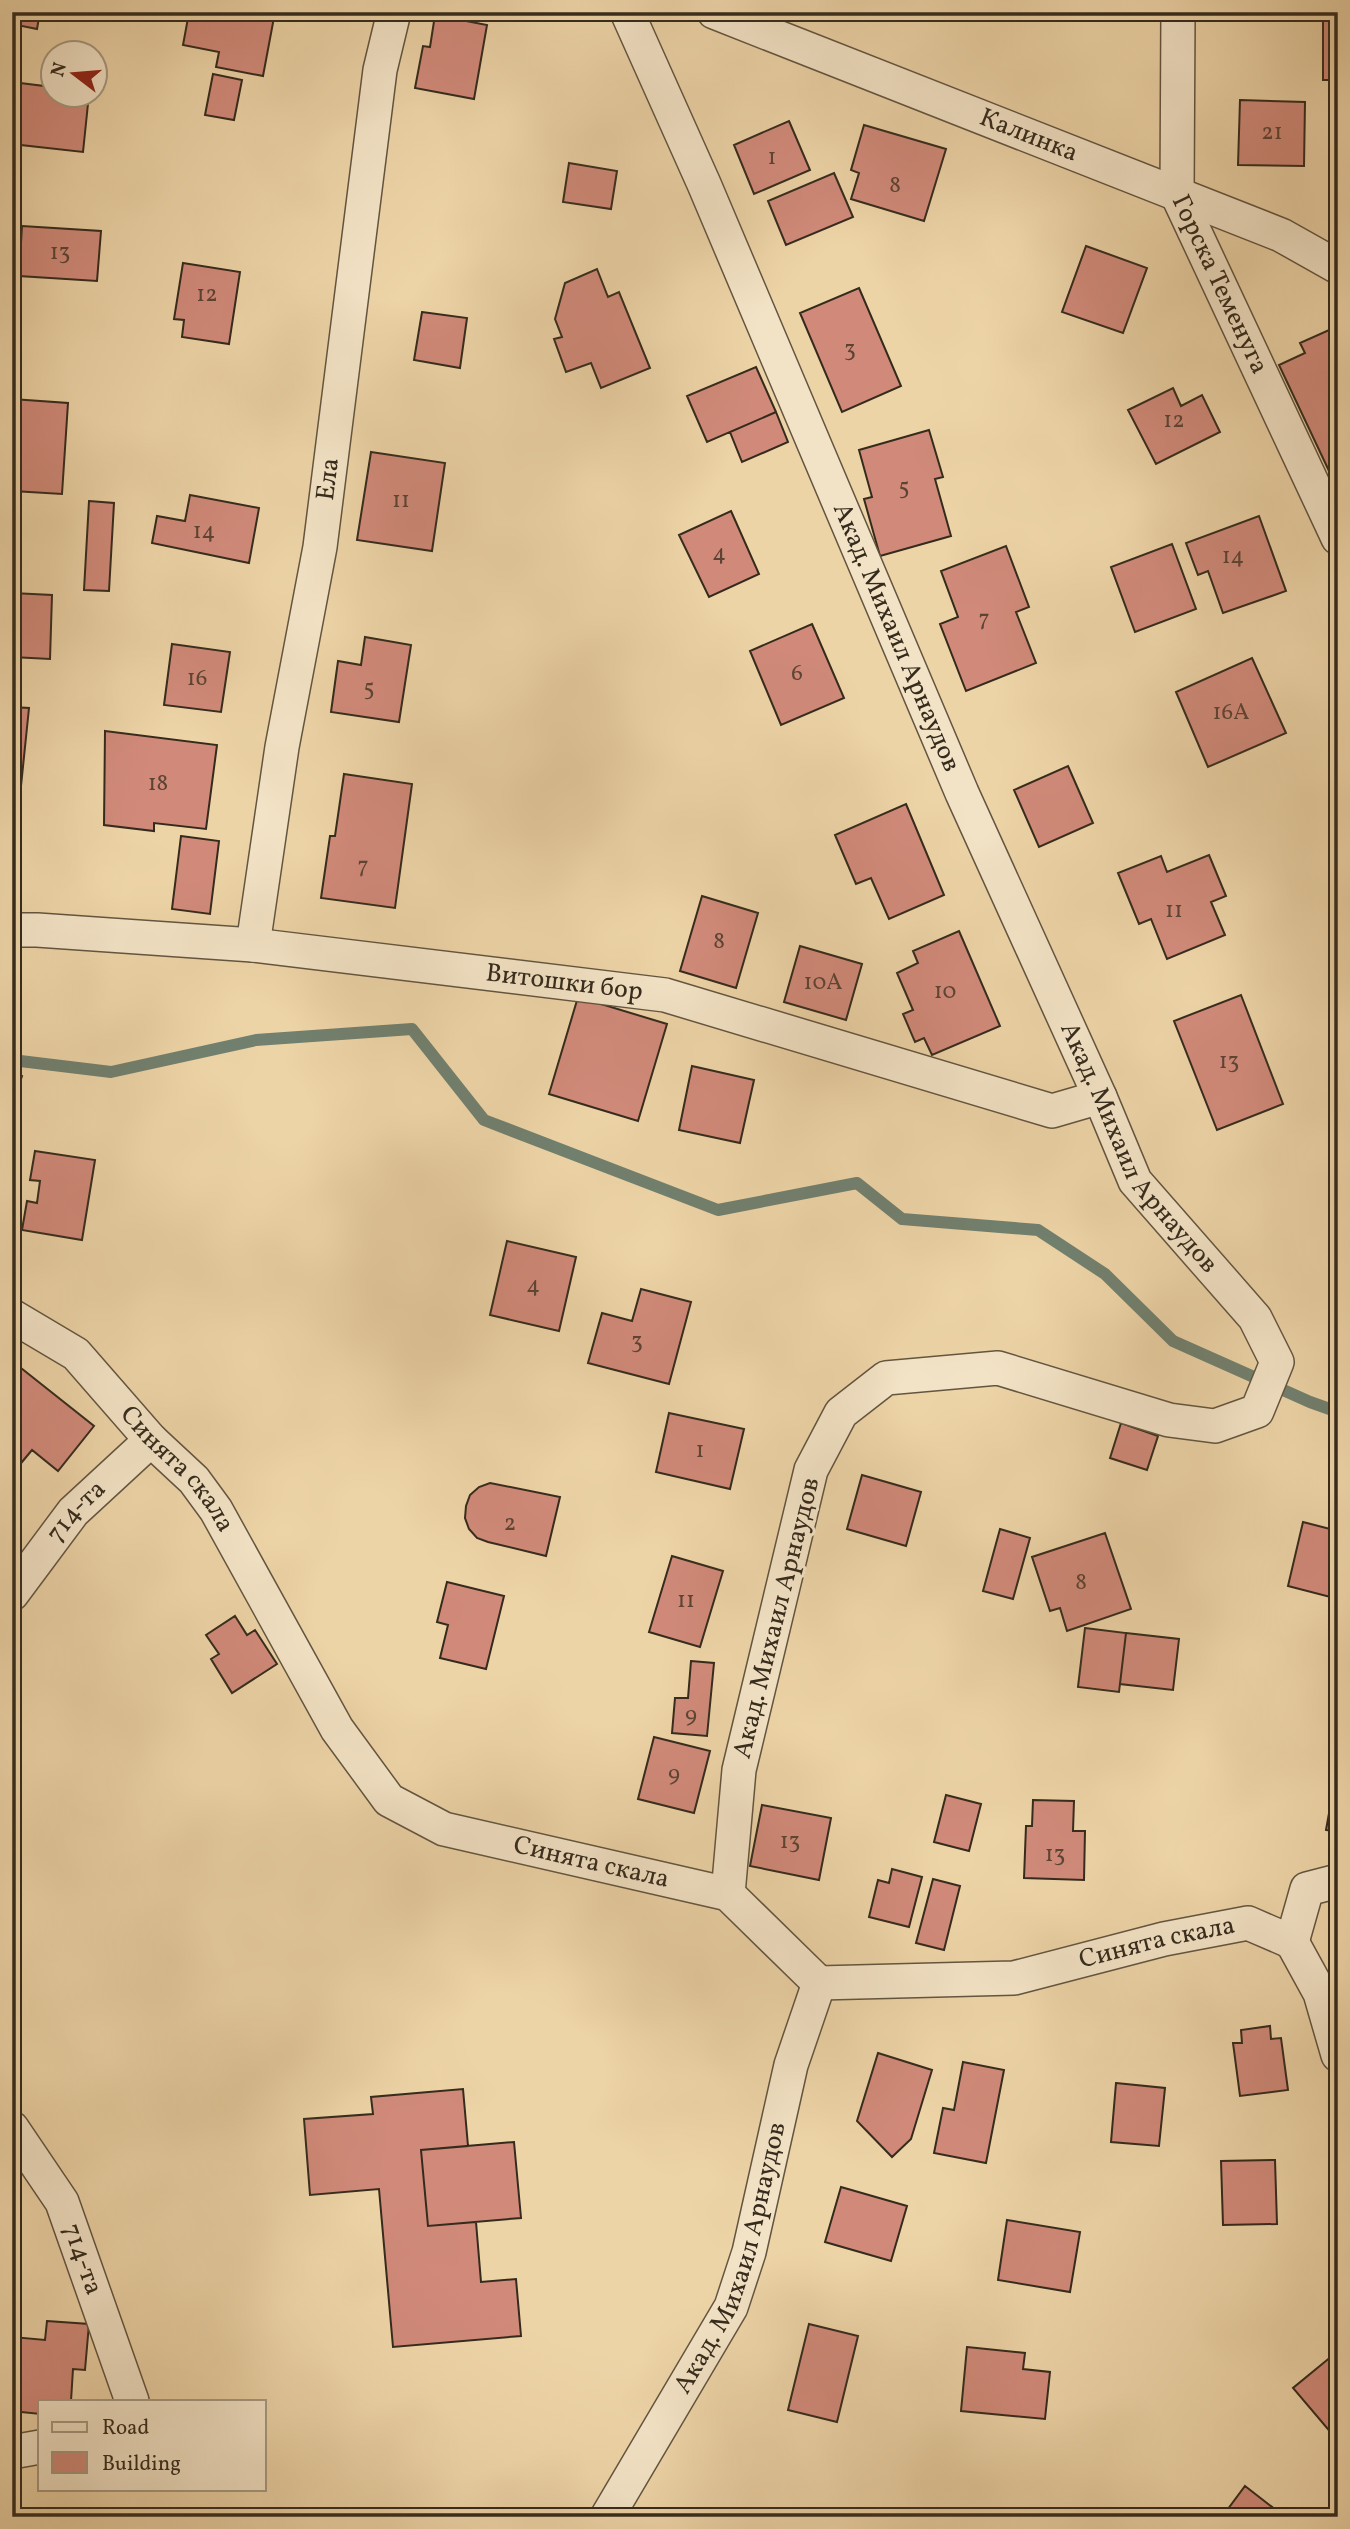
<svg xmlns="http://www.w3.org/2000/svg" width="1350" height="2529" viewBox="0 0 1350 2529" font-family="Vollkorn,serif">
	<rect width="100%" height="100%" fill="#edd4a7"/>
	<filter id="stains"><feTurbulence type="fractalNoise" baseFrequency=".00286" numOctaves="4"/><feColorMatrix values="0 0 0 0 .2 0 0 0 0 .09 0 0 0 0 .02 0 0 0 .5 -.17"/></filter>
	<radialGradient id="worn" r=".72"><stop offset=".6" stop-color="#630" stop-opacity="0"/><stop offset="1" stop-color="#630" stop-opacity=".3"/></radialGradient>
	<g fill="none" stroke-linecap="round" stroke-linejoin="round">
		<!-- stream -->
		<path stroke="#71806f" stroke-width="12" d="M12 1060 111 1072 256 1040 412 1029 484 1120 718 1210 857 1183 902 1219 1038 1230 1105 1274 1173 1341 1310 1402 1338 1412"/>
	</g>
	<!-- building -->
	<path fill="#d18a7a" stroke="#352b1d" stroke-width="2" d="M12 12H40L37 29 12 24Z
		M198 12H275L263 76 216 67 219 52 183 45 188 18 196 20Z
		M816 12H834L832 19Z
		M1323 12H1338V80H1323Z
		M435 15 487 25 474 99 415 88 423 46 430 47Z
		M213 74 242 80 234 120 205 115Z
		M12 82 52 87V94H89L83 152 12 144Z
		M1240 100 1305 102 1304 166 1238 165Z
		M789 121 810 170 754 194 734 145Z
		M864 125 946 149 924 221 851 199 859 173 851 170Z
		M569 163 617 171 611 209 563 202Z
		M834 173 853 217 786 245 768 201Z
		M22 226 101 231 97 281 19 276Z
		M1086 246 1147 268 1123 333 1062 312Z
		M183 263 240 272 229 344 182 337 184 320 174 319Z
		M597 269 608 297 619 292 650 368 601 388 591 363 566 372 554 339 562 337 555 319 565 283Z
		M859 288 901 386 842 412 800 313Z
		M422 312 467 318 460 368 414 360Z
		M1338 326V490L1279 365 1305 353 1300 343Z
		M756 367 776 412 707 442 687 396Z
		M1173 388 1181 406 1202 395 1220 432 1156 464 1128 410Z
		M12 399 68 403 62 494 13 491Z
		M776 412 788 442 742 462 730 432Z
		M929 430 943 477 935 479 951 536 880 556 864 499 872 497 859 450Z
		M371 452 445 463 432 551 357 540Z
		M190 495 259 508 249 563 152 543 157 516 185 521Z
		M89 501 114 503 109 591 84 590Z
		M731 511 759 574 709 597 679 535Z
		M1259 516 1286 591 1223 613 1208 571 1198 575 1186 543Z
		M1172 544 1196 609 1135 632 1111 567Z
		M1006 546 1029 607 1016 612 1036 663 966 691 940 624 958 617 941 571Z
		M12 593 52 595 50 659 12 657Z
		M812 624 844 698 781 725 750 651Z
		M365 637 411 645 399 722 331 712 338 661 361 665Z
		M172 644 230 652 221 712 164 705Z
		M1252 658 1286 733 1208 767 1176 692Z
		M12 707 29 708 21 786 12 785Z
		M105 731 217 745 206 829 154 823V831L104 825Z
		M1068 766 1093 823 1039 847 1014 790Z
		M344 774 412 784 395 908 321 898 330 836H335Z
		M906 804 944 895 889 919 871 878 856 884 835 835Z
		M12 813H18L19 878H12Z
		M181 836 219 841 210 914 172 909Z
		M1209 855 1226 896 1211 902 1225 935 1167 959 1151 919 1139 924 1118 873 1161 856 1167 872Z
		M702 896 758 913 736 988 680 971Z
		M959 931 1000 1026 932 1055 924 1038 915 1042 903 1014 913 1010 897 973 918 963 913 951Z
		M800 946 862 964 846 1020 784 1002Z
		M1241 995 1283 1104 1217 1130 1174 1021Z
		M578 997 667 1024 638 1121 549 1094Z
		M692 1066 754 1080 740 1143 679 1130Z
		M12 1072 22 1076 12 1105Z
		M35 1151 95 1160 82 1240 22 1230 27 1201 37 1203 40 1181 30 1180Z
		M507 1241 576 1257 559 1331 490 1315Z
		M641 1289 691 1302 669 1384 588 1363 602 1313 632 1321Z
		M21 1368 94 1426 58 1471 32 1450 22 1462 12 1454V1379Z
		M669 1413 744 1429 730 1489 656 1472Z
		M1121 1423 1158 1436 1147 1470 1110 1458Z
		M862 1475 921 1492 906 1546 847 1529Z
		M490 1483 560 1497 546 1556 488 1542 477 1538 469 1529 465 1518 466 1506 470 1495 479 1487Z
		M1303 1522 1338 1531V1599L1288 1586Z
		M1000 1529 1030 1538 1013 1599 983 1591Z
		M1105 1533 1131 1609 1067 1631 1060 1608 1050 1611 1032 1557Z
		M672 1556 723 1571 700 1647 649 1632Z
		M447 1582 504 1596 486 1669 440 1658 448 1625 437 1622Z
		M235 1616 247 1635 255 1630 277 1664 232 1693 211 1659 219 1654 206 1635Z
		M1085 1628 1126 1633 1119 1692 1078 1687Z
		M1126 1633 1179 1639 1173 1690 1120 1684Z
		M691 1661 714 1663 707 1736 672 1733 675 1698H688Z
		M654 1737 710 1751 694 1813 638 1799Z
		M1337 1769H1338V1832L1326 1830Z
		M946 1795 981 1804 969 1851 934 1842Z
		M1033 1800 1074 1801 1073 1831H1085L1084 1880 1024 1878 1026 1826H1032Z
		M762 1805 831 1818 819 1880 750 1866Z
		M892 1869 922 1877 909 1927 869 1917 878 1880 889 1883Z
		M933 1879 960 1886 944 1950 916 1943Z
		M1270 2026 1271 2039 1281 2038 1288 2090 1240 2096 1233 2043H1242L1241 2030Z
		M878 2053 932 2070 911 2139 892 2157 857 2121Z
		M963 2062 1004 2070 986 2163 934 2153 943 2108 954 2110Z
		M1116 2083 1165 2088 1159 2146 1111 2142Z
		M463 2089 468 2146 421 2150 428 2226 476 2222 481 2282 516 2279 521 2336 393 2347 379 2189 310 2195 304 2119 373 2114 371 2097Z
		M514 2142 521 2218 428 2226 421 2150Z
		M1275 2160 1277 2224 1223 2225 1221 2161Z
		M841 2187 907 2206 891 2261 825 2242Z
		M1007 2220 1080 2232 1070 2292 998 2280Z
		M47 2321 89 2324 85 2370 73 2369 71 2401H40V2414L12 2411 13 2337 45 2340Z
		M809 2324 858 2336 837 2422 788 2410Z
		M967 2347 1025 2353 1023 2369 1050 2372 1045 2419 961 2411Z
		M1338 2351V2441L1293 2388Z
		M1245 2486 1285 2517H1222Z"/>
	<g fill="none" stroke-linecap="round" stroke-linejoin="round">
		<!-- minor casing -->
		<g stroke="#635540" stroke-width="36">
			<g id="minor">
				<path id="s1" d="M627 12 704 184 962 793 1100 1097 1135 1181 1255 1318 1277 1362 1257 1411 1215 1426 1169 1420 998 1368 886 1378 841 1413 811 1470 739 1770 728 1894"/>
				<path id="s2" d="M714 12 1281 235 1338 267"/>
				<path id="s3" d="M1178 12 1177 194 1338 538"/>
				<path id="s4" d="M12 930H37L253 945 665 995 1052 1111 1100 1097"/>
				<path id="s5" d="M253 945 282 747 320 547 380 70 394 12"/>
				<path id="s6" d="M12 1316 76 1354 151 1440 194 1480 216 1510 337 1729 389 1800 444 1829 728 1894 819 1983 1014 1978 1164 1939 1248 1923 1292 1942"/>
				<path id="s7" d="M12 1594 73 1512 151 1440"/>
				<path d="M1292 1942 1320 1993 1338 2055"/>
				<path d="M1292 1942 1307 1889 1338 1881"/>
				<path id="s8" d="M12 2128 62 2202 132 2401"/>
				<path d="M12 2452 40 2447"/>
				<path id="s9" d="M607 2517 731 2307 749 2252 791 2065 819 1983"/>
			</g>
		</g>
		<!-- minor -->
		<use href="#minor" stroke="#f3e3c6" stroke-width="33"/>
	</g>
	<g text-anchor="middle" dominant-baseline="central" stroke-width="6" stroke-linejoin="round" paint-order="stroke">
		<!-- number labels -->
		<g font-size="23" fill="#5c4334">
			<text x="1272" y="133">21</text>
			<text x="772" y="158">1</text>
			<text x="895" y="186">8</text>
			<text x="60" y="253">13</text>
			<text x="207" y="295">12</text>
			<text x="850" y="350">3</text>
			<text x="1174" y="421">12</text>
			<text x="904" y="488">5</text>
			<text x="401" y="501">11</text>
			<text x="204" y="532">14</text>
			<text x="719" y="554">4</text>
			<text x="1233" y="557">14</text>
			<text x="984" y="620">7</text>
			<text x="797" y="674">6</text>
			<text x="197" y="679">16</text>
			<text x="369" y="689">5</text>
			<text x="1231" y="713">16А</text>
			<text x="158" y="784">18</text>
			<text x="363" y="867">7</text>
			<text x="1174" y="911">11</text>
			<text x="719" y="942">8</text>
			<text x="823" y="983">10А</text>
			<text x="945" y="992">10</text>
			<text x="1229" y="1062">13</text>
			<text x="533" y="1286">4</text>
			<text x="637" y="1342">3</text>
			<text x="700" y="1451">1</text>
			<text x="510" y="1524">2</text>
			<text x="1081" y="1583">8</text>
			<text x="686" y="1601">11</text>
			<text x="691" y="1716">9</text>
			<text x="674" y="1775">9</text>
			<text x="790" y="1842">13</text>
			<text x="1055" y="1855">13</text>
		</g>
		<!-- street labels -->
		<g font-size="26" fill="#352b1d" stroke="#f3e3c6">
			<text stroke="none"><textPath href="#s2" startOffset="338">Калинка</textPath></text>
			<text stroke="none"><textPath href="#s3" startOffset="282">Горска Теменуга</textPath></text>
			<text stroke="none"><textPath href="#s5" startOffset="472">Ела</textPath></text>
			<text stroke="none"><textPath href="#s1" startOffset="681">Акад. Михаил Арнаудов</textPath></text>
			<text stroke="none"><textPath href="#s4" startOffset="555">Витошки бор</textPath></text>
			<text stroke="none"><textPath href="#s1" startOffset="1248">Акад. Михаил Арнаудов</textPath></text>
			<text stroke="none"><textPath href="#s6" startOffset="228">Синята скала</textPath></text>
			<text stroke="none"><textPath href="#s7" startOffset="105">714-та</textPath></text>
			<text transform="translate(777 1618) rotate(-76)">Акад. Михаил Арнаудов</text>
			<text stroke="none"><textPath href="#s6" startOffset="836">Синята скала</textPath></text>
			<text stroke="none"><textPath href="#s6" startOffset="1446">Синята скала</textPath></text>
			<text stroke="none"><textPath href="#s9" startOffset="290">Акад. Михаил Арнаудов</textPath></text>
			<text stroke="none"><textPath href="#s8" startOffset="150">714-та</textPath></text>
		</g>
	</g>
	<!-- margin -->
	<rect width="1350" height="2529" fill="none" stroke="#edd4a7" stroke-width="42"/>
	<rect x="14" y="14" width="1322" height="2501" fill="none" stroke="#352b1d" stroke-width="3.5"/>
	<rect x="21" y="21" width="1308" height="2487" fill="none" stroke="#352b1d" stroke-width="2"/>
	<!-- legend -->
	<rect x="38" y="2400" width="228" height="91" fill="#f3e3c6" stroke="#a79982" stroke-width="2"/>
	<rect x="52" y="2422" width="35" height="10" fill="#f3e3c6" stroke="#a79982" stroke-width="2"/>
	<text x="102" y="2434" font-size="21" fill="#352b1d">Road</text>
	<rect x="52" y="2452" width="35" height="21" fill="#d18a7a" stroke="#a79982" stroke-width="2"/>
	<text x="102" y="2470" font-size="21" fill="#352b1d">Building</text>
	<!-- north arrow -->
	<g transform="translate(74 74) rotate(286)"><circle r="33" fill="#f3e3c6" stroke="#a79982" stroke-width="2"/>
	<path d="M0-5L12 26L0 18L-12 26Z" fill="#8f2418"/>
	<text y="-10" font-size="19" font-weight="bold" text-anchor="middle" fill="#352b1d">N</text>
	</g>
	<rect width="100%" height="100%" filter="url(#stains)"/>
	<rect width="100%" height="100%" fill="url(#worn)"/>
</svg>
